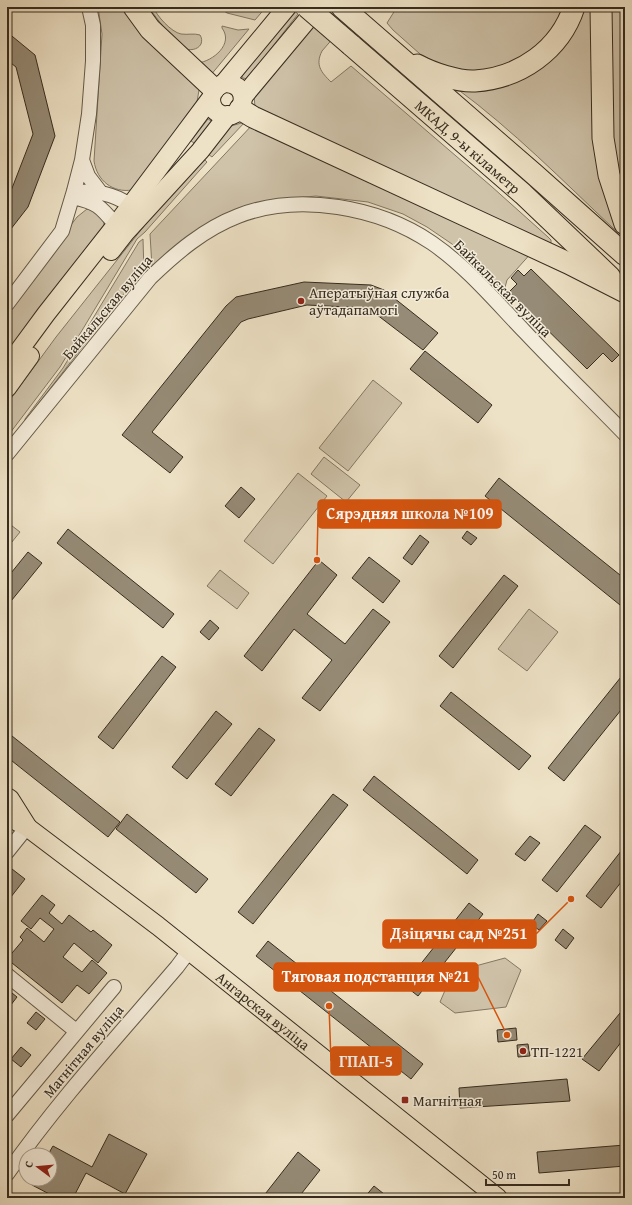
<svg xmlns="http://www.w3.org/2000/svg" width="632" height="1205" viewBox="0 0 632 1205" font-family="'Gentium Book Plus',serif">
	<rect width="100%" height="100%" fill="#eee2c6"/>
	<filter id="stains"><feTurbulence type="fractalNoise" baseFrequency=".005" numOctaves="4"/><feColorMatrix values="0 0 0 0 .2 0 0 0 0 .09 0 0 0 0 .02 0 0 0 .5 -.17"/></filter>
	<radialGradient id="worn" r=".72"><stop offset=".6" stop-color="#630" stop-opacity="0"/><stop offset="1" stop-color="#630" stop-opacity=".3"/></radialGradient>
	<!-- green -->
	<path fill="#cfc3aa" stroke="#827864" d="M98 7H126L195 83 199 90 196 108 132 190C113 193 97 181 94 161L102 34Z
		M148 7H153C157 16 171 32 181 34 188 35 194 33 200 35 202 38 202 41 201 44 198 50 189 51 184 48 171 39 158 19 148 7Z
		M218 7H266L255 20 227 13Z
		M325 7H360L322 51C315 65 321 72 331 82L351 66 491 186 548 237 551 240V244L255 107 254 95Z
		M397 7H570L568 12 523 63 476 72 443 66 420 54 393 30 387 23Z
		M581 7H595L592 96 596 151 618 228 616 230 614 229C563 181 513 130 456 88L501 82Z
		M606 7H625V203L609 137Z
		M292 9 298 14 247 79 243 78 241 75Z
		M222 26 238 30 249 29 210 76 198 63C213 61 234 44 222 28Z
		M208 119 213 122 197 145 191 141Z
		M245 122 212 157 208 154 224 132 231 126Z
		M254 123 533 251 507 280 504 291 452 244 427 227 403 214 368 202 316 196 267 201 152 267 150 234Z
		M204 159 207 162 145 232 137 239 60 367 7 437V404L56 337 148 221Z
		M87 209C97 211 105 217 104 228L7 352V310L77 217Z
		M143 239 144 272 121 297 25 421V419L63 368 139 242Z
		M373 380 402 403 348 471 319 448Z
		M324 457 360 485 346 502 311 474Z
		M298 473 327 496 273 564 244 541Z
		M7 522 20 532 7 548Z
		M220 570 249 593 237 609 207 586Z
		M529 609 558 632 527 671 498 649Z
		M505 958 521 970 506 1007 455 1013 440 1002 453 972Z"/>
	<!-- building -->
	<path fill="#968b76" stroke="#362c1f" d="M7 32 35 55 55 136 28 207 7 234V199L9 196 33 134 16 67 7 60Z
		M531 269 619 355 612 362 603 353 587 369 509 292 517 284 511 278 518 270 524 276Z
		M304 282 371 285 384 290 438 333 423 350 372 311 367 308 307 305 248 319 241 322 152 432 183 457 170 473 122 435 226 306 236 297Z
		M425 351 492 405 478 423 410 369Z
		M499 478 625 579V609L485 496Z
		M241 487 255 499 239 518 225 506Z
		M68 529 174 614 163 628 57 543Z
		M467 531 477 538 471 545 462 538Z
		M420 535 429 542 412 565 403 558Z
		M28 552 42 563 7 606V578Z
		M369 557 400 581 383 603 352 578Z
		M319 560 337 575 307 614 345 644 373 609 390 622 320 711 302 698 332 660 294 629 262 671 244 656Z
		M504 575 518 586 453 668 439 656Z
		M210 620 219 628 209 640 200 632Z
		M162 656 176 667 113 749 98 737Z
		M625 672V705L564 781 548 768Z
		M451 692 531 756 519 770 440 706Z
		M216 711 232 724 187 779 172 767Z
		M259 728 275 740 231 796 215 784Z
		M7 732 120 822 108 837 7 757Z
		M374 776 478 860 467 874 363 790Z
		M333 794 348 805 253 924 238 912Z
		M127 814 208 879 196 893 116 829Z
		M585 825 601 837 557 892 542 880Z
		M530 836 540 843 525 861 515 854Z
		M625 846V877L601 908 586 896Z
		M12 869 25 879 7 902V876Z
		M42 895 55 905 49 913 62 924 69 915 91 932 93 930 112 945 98 963 74 943 63 957 82 972 92 960 107 973 89 994 77 985 62 1003 7 959 23 940 20 937 27 928 44 942 54 929 40 918 31 929 21 921Z
		M469 903 483 914 418 996 404 985Z
		M538 914 547 921 539 930 531 924Z
		M563 929 574 938 566 949 555 940Z
		M268 941 423 1064 411 1079 256 956Z
		M7 989 17 997 7 1010Z
		M625 1007V1037L599 1071 582 1059Z
		M36 1012 45 1019 36 1030 27 1023Z
		M516 1028 517 1040 498 1042 497 1030Z
		M528 1044 530 1056 518 1057 517 1045Z
		M21 1047 31 1055 21 1067 11 1059Z
		M567 1079 570 1101 460 1108 459 1088Z
		M109 1134 147 1154 125 1194 86 1173 73 1198H57L32 1185 35 1179H50V1151L53 1146 92 1167Z
		M625 1145V1166L539 1173 537 1152Z
		M298 1152 320 1170 298 1198H262Z
		M374 1186 389 1198H364Z"/>
	<g fill="none" stroke-linecap="round" stroke-linejoin="round">
		<!-- minor casing -->
		<g stroke="#645a49" stroke-width="16">
			<path id="minor" d="M82 160 88 176 101 193
				M74 191C97 192 110 192 130 205L128 216
				M73 197C98 203 100 206 116 225
				M7 304 62 231 74 191 82 160 89 114 93 61V25L89 7
				M7 454 150 278C176 253 204 229 238 216 299 192 379 207 432 243 467 267 496 302 525 332 558 367 592 400 625 434
				M7 852 27 827
				M7 975 76 1031
				M7 1115 114 987
				M7 1174C58 1101 119 1035 177 967L189 951"/>
		</g>
		<!-- major casing -->
		<g stroke="#362c1f" stroke-width="20">
			<g id="major">
				<path d="M224 83 287 7"/>
				<path d="M243 97 318 7"/>
				<path d="M111 251 125 233 200 151 228 115"/>
				<path d="M7 367 46 314 116 225 182 137 211 98 214 89 224 83C255 83 243 125 220 114 213 111 211 105 211 98"/>
				<path d="M7 388 30 356"/>
				<path d="M7 797 10 799 27 826"/>
				<path id="s1" d="M7 816 27 827 158 926 498 1198"/>
			</g>
		</g>
		<!-- highway casing -->
		<g stroke="#362c1f" stroke-width="23">
			<g id="highway">
				<path d="M134 7 150 29 214 89"/>
				<path d="M342 7 534 174 625 255"/>
				<path d="M601 7 603 138 609 175 625 224"/>
				<path id="s2" d="M351 45 523 194 610 277"/>
				<path d="M417 65C432 73 458 82 475 81 520 78 560 50 574 7"/>
				<path d="M240 109 253 117 568 263 625 292"/>
			</g>
		</g>
		<!-- minor -->
		<use href="#minor" stroke="#f4ecda" stroke-width="14"/>
		<!-- major -->
		<use href="#major" stroke="#eee2c6" stroke-width="18"/>
		<!-- highway -->
		<use href="#highway" stroke="#eee2c6" stroke-width="21"/>
		<!-- highway-bridge casing -->
		<g stroke="#362c1f" stroke-width="23" stroke-linecap="butt">
			<path id="highway-bridge" d="M307 7 351 45"/>
		</g>
		<!-- highway-bridge -->
		<use href="#highway-bridge" stroke="#eee2c6" stroke-width="21"/>
	</g>
	<!-- markers -->
	<g fill="#8f2418" stroke="#f4ecda" stroke-width="1.5">
		<circle cx="301" cy="301" r="4"/>
		<circle cx="523" cy="1051" r="4"/>
		<rect x="401" y="1096" width="8" height="8" rx="2"/>
	</g>
	<g text-anchor="middle" dominant-baseline="central" stroke-width="3" stroke-linejoin="round" paint-order="stroke">
		<!-- street labels -->
		<g font-size="15" fill="#362c1f" stroke="#f4ecda">
			<text stroke="none"><textPath href="#s2" startOffset="155">МКАД, 9-ы кіламетр</textPath></text>
			<text transform="translate(503 288) rotate(45)">Байкальская вуліца</text>
			<text transform="translate(107 307) rotate(-50)">Байкальская вуліца</text>
			<text stroke="none"><textPath href="#s1" startOffset="322">Ангарская вуліца</textPath></text>
			<text transform="translate(83 1051) rotate(-50)">Магнітная вуліца</text>
		</g>
		<!-- poi labels -->
		<g font-size="15" fill="#362c1f" stroke="#f4ecda" text-anchor="start">
			<text x="309" y="292">Аператыўная служба<tspan x="309" dy="17">аўтадапамогі</tspan></text>
			<text x="531" y="1051">ТП-1221</text>
			<text x="413" y="1100">Магнітная</text>
		</g>
	</g>
	<!-- callouts -->
	<path fill="none" stroke="#d6540e" stroke-width="1.5" d="M317 560L318 514M571 899L536 934M507 1035L478 977M329 1006L331 1061"/>
	<g fill="#d6540e" stroke="#f4ecda" stroke-width="1.5">
		<circle cx="317" cy="560" r="4"/>
		<circle cx="571" cy="899" r="4"/>
		<circle cx="507" cy="1035" r="4"/>
		<circle cx="329" cy="1006" r="4"/>
	</g>
	<g fill="#d6540e" stroke="#d6540e" stroke-width="1.5">
		<rect x="318" y="500" width="183" height="28" rx="4"/>
		<rect x="383" y="920" width="153" height="28" rx="4"/>
		<rect x="274" y="963" width="204" height="28" rx="4"/>
		<rect x="331" y="1047" width="70" height="28" rx="4"/>
	</g>
	<g font-size="16" text-anchor="middle" font-weight="bold" fill="#fff">
		<text x="410" y="519">Сярэдняя школа №109</text>
		<text x="459" y="939">Дзіцячы сад №251</text>
		<text x="376" y="982">Тяговая подстанция №21</text>
		<text x="366" y="1067">ГПАП-5</text>
	</g>
	<!-- margin -->
	<rect width="632" height="1205" fill="none" stroke="#eee2c6" stroke-width="24"/>
	<rect x="8" y="8" width="616" height="1189" fill="none" stroke="#362c1f" stroke-width="2"/>
	<rect x="12" y="12" width="608" height="1181" fill="none" stroke="#362c1f"/>
	<!-- north arrow -->
	<g transform="translate(38 1167) rotate(286)"><circle r="19" fill="#f4ecda" stroke="#a89f8f"/>
	<path d="M0-3L7 15L0 10L-7 15Z" fill="#8f2418"/>
	<text y="-6" font-size="11" font-weight="bold" text-anchor="middle" fill="#362c1f">С</text>
	</g>
	<!-- scale -->
	<path d="M486 1179v6h83v-6" fill="none" stroke="#362c1f" stroke-width="2"/>
	<text x="492" y="1179" font-size="12" fill="#362c1f" stroke="#f4ecda" stroke-width="3" paint-order="stroke">50 m</text>
	<rect width="100%" height="100%" filter="url(#stains)"/>
	<rect width="100%" height="100%" fill="url(#worn)"/>
</svg>
